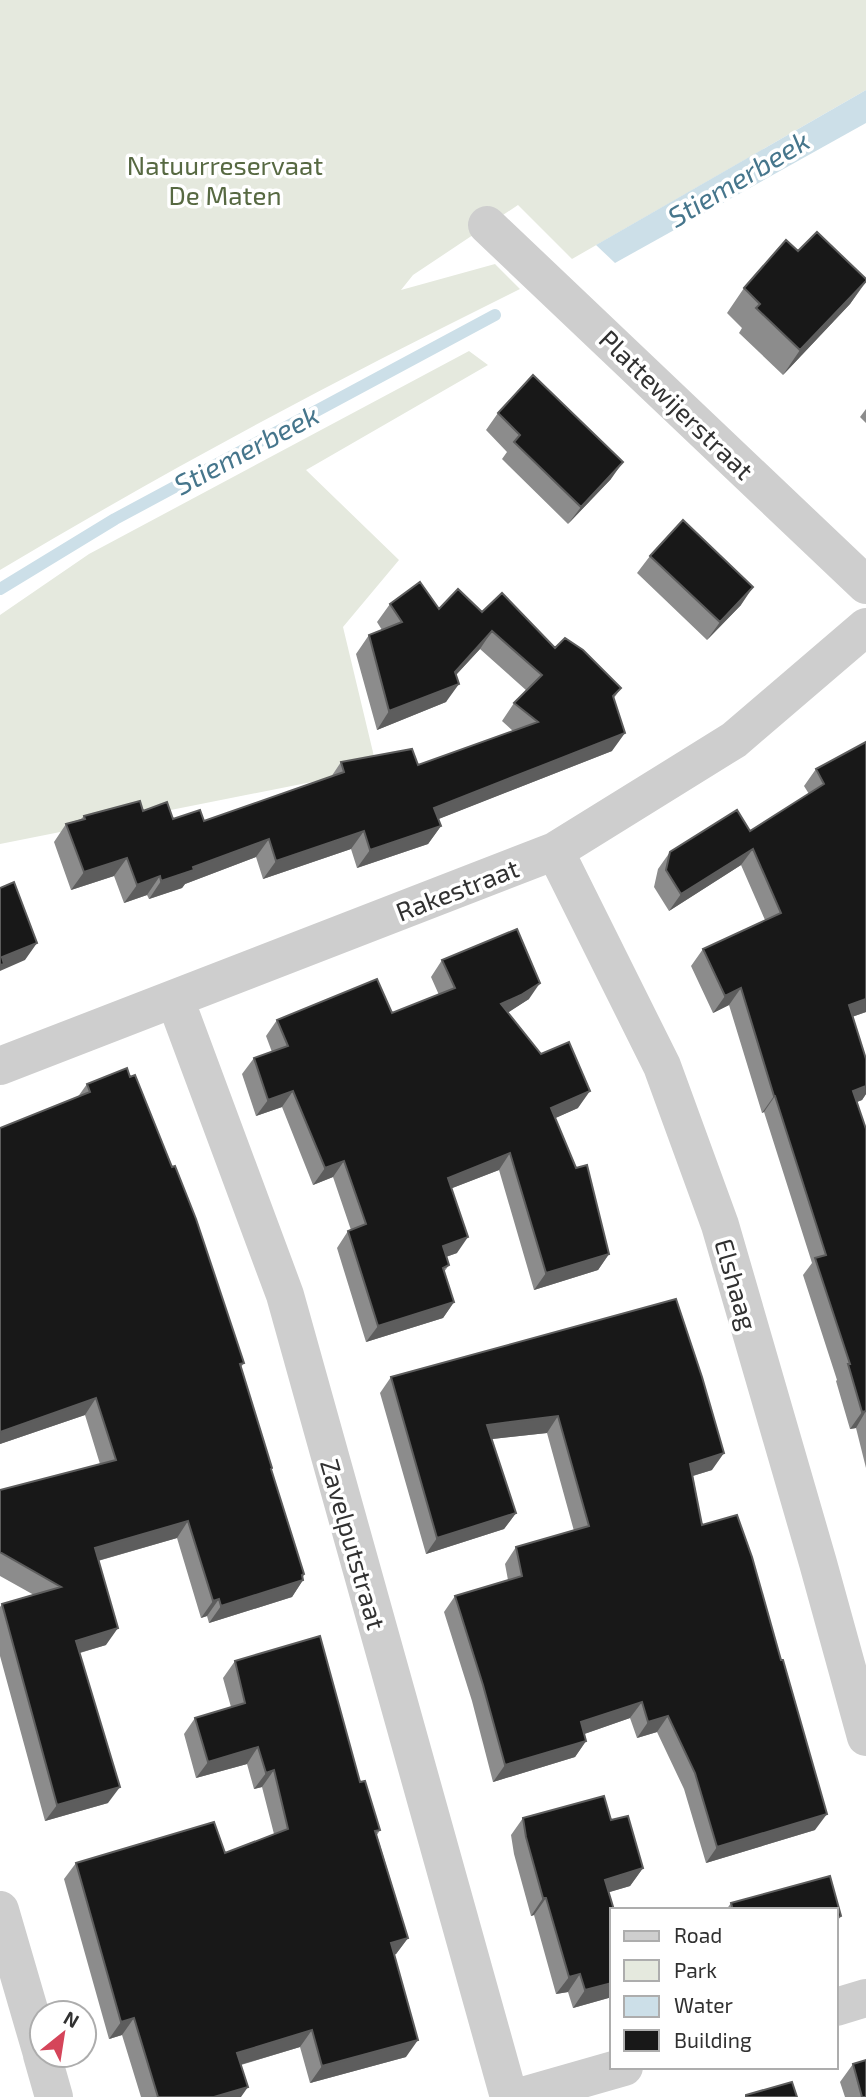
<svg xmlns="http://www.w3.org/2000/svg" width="866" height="2097" viewBox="0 0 866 2097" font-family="'Exo 2',sans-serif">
	<rect width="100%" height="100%" fill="#fff"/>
	<!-- green -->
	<path fill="#e5e9de" d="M0 0H866V90L572 259 518 205 413 275 401 290 495 264 520 289C343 376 169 469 0 570Z
		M469 351 488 365 306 470 399 560 343 627 377 769 0 844V615L89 554Z"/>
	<!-- water -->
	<path fill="#ccdfe8" d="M866 90V123L615 263 596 245Z"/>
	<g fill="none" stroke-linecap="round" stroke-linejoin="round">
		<!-- stream -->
		<path stroke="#ccdfe8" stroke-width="12" d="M0 589 115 519 495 315"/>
		<!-- street -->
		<path stroke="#cecece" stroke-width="38" d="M487 225 866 585
			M555 851 662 1066 720 1225 818 1563 866 1737
			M175 999 285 1295 509 2097
			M0 1066 555 851 734 740 866 627
			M0 1910 42 2054
			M836 2007 866 1998
			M42 2055 54 2097
			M519 2097 624 2067"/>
	</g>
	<!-- wall -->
	<path fill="#8c8c8c" d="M798 251 866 282 850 304 783 375 739 333 742 328 727 313 744 288Z
		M866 409V423L860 417Z
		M498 413 611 479 568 524 502 459 507 452 486 430Z
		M650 556 741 605 707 640 637 573Z
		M390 604 439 609 482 612 555 648 621 688 614 698 612 751 438 819 441 826 428 844 357 868 351 849 263 879 256 857 185 884 182 888 149 899 147 895 124 903 114 876 71 890 54 842 66 824 81 819 84 816 143 811 173 819 204 821 331 777 341 762 418 765 513 731 502 721 514 703 527 691 480 649 456 675 446 702 377 730 356 654 369 635 382 630 377 622Z
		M866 742V1012L852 1017 866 1086V1094L862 1100 857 1102 866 1129V1468L856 1428 850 1429 836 1381 837 1380 803 1275 812 1263 764 1112 762 1113 729 1005 713 1013 691 966 703 949 765 920 741 865 669 911 654 887 658 869 670 852 750 831 809 794 804 786 816 769Z
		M442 960 529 999 508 1012 578 1108 555 1118 609 1254 598 1270 534 1290 499 1170 452 1188 457 1253 446 1257 449 1265 444 1272 454 1302 443 1318 366 1342 337 1248 348 1231 351 1230 333 1177 313 1185 282 1107 256 1116 242 1074 254 1058 272 1052 266 1036 277 1020 392 1013 439 995 431 977Z
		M87 1084 244 1363 241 1367 271 1470 304 1574 303 1577V1580L292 1597 209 1623 207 1616 201 1618 177 1538 98 1561 106 1645 80 1653 108 1803 45 1821 0 1656V1607L2 1604 34 1595 0 1576V1490L100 1464 85 1415 0 1444V1128L77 1098Z
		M676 1299 712 1470 693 1476 702 1525 815 1830 706 1863 684 1789 657 1732 637 1738 630 1718 584 1734 586 1741 575 1757 493 1782 472 1701 444 1612 455 1596 508 1580 505 1564 516 1547 574 1531 547 1433 492 1439 516 1513 504 1529 426 1554 380 1393 391 1377Z
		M235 1661 360 1782 380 1830 377 1835 408 1938 396 1954 394 1955 406 2057 310 2083 300 2047 241 2065V2097H141L122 2035 109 2039 64 1879 76 1863 225 1853 274 1834 262 1787 254 1789 247 1764 196 1778 184 1734 195 1718 231 1707 223 1678Z
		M523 1818 611 1820 643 1868 630 1886 609 1892 612 1997 573 2008 568 1992 556 1994 534 1915 531 1916 514 1854 511 1835Z
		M830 1876 841 1916 836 1923V1910H726L731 1903Z
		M853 2064 866 2097H845L840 2082Z"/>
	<!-- shaded-wall -->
	<path fill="#5d5d5d" d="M866 281 850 304 783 375 800 350Z
		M623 462 611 479 568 524 581 507Z
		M753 587 741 605 707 640 720 622Z
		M492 631 480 649 442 690 455 672Z
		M459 684 446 702 377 730 389 711Z
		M625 733 612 751 421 826 434 808Z
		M441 826 428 844 357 868 370 850Z
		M364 831 351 849 263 879 276 861Z
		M269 839 256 857 185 884 182 888 149 899 161 881 193 867Z
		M753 849 741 865 669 911 681 894Z
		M127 858 114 876 71 890 84 872Z
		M160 876 147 895 124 903 137 885Z
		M37 943 25 960 0 971V960L2 957Z
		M540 983 529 999 509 1012 490 1020 501 1004Z
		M741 988 729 1005 713 1013 725 996Z
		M866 999V1012L837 1022 849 1005Z
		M866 1086V1094L862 1100 841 1108 853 1091Z
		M293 1091 282 1107 256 1116 268 1100Z
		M590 1091 578 1108 540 1125 551 1108Z
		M774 1096H775L764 1112 762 1113Z
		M510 1153 499 1170 437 1194 448 1178Z
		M344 1161 333 1177 313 1185 325 1168Z
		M468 1237 457 1253 431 1262 443 1246Z
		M609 1254 598 1270 534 1290 546 1273Z
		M454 1302 443 1318 366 1342 378 1326Z
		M96 1398 85 1415 0 1444V1432Z
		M866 1411 856 1428 850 1429 862 1412Z
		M558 1416 547 1433 475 1441 487 1425Z
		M724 1453 712 1470 679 1480 690 1464Z
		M516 1513 504 1529 426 1554 437 1538Z
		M188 1521 177 1538 83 1565 95 1548Z
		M304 1574 300 1581 303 1580 292 1597 209 1623 221 1606Z
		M219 1599 207 1616 201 1618 213 1601Z
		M118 1628 106 1645 65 1657 76 1641Z
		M642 1702 630 1718 570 1739 581 1722Z
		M668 1716 657 1732 637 1738 648 1722Z
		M586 1741 575 1757 493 1782 505 1765Z
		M258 1747 247 1764 196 1778 208 1762Z
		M274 1770 262 1787 254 1789 266 1773Z
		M120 1787 108 1803 45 1821 57 1805Z
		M827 1814 815 1830 706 1863 717 1847Z
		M643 1868 630 1886 593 1897 605 1880Z
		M543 1898H546L534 1915 531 1916Z
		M408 1938 396 1954 379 1959 391 1943Z
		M580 1974 568 1992 556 1994 569 1977Z
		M612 1983V1997L573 2008 585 1990Z
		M134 2018 122 2035 109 2039 121 2022Z
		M312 2030 300 2047 226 2069 237 2053Z
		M418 2040 406 2057 310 2083 322 2066Z
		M248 2087 241 2097H214Z"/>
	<!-- building -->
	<path fill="#181818" stroke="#5d5d5d" stroke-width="2" d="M817 232 866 279V281L800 350 756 308 760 304 744 288 786 240 798 251Z
		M533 375 623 462 581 507 514 442 520 435 498 413Z
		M683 520 753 587 720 622 650 556Z
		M420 582 439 609 458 589 482 612 502 593 555 648 565 638 583 650 621 688 613 696 625 733 434 808 441 826 370 850 364 831 276 861 269 839 193 867 194 870 161 881 160 876 137 885 127 858 84 872 66 824 85 819 84 816 140 801 143 811 167 802 173 819 200 810 204 821 344 772 341 762 412 749 418 765 538 722 514 703 542 675 492 631 455 672 459 684 389 711 369 635 402 622 390 604Z
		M866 742V999L849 1005 866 1059V1086L853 1091 866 1129V1411L862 1412 848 1364H850L815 1258 826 1255 775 1096H774L741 988 725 996 703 949 781 913 753 849 681 894 666 870 670 852 737 810 750 831 824 784 816 769Z
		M14 882 37 943 2 957 4 964 0 965V888Z
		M517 929 540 983 521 995 501 1004 541 1054 569 1042 590 1091 551 1108 576 1168 587 1165 609 1254 546 1273 510 1153 448 1178 468 1237 443 1246 449 1265 443 1268 454 1302 378 1326 348 1231 366 1224 344 1161 325 1168 293 1091 268 1100 254 1058 288 1046 277 1020 377 979 392 1013 455 988 442 960Z
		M127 1068 130 1077 135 1075 172 1167 175 1166 196 1219 244 1363 240 1364 272 1468 271 1469 304 1574 302 1575 303 1580 221 1606 219 1599 213 1601 188 1521 95 1548 118 1628 76 1641 120 1787 57 1805 2 1604 61 1587 0 1552V1490L116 1460 96 1398 0 1432V1128L90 1092 87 1084Z
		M676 1299 702 1377 724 1453 690 1464 702 1525 737 1515 752 1557 781 1660H783L827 1814 717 1847 695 1773 668 1716 648 1722 642 1702 581 1722 586 1741 505 1765 483 1685 455 1596 522 1576 516 1547 589 1526 558 1416 487 1425 516 1513 437 1538 391 1377Z
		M320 1636 360 1782 365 1781 380 1830 375 1831 408 1938 391 1943 418 2040 322 2066 312 2030 237 2053 248 2087 214 2097H158L134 2018 121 2022 76 1863 214 1822 225 1853 288 1829 274 1770 266 1773 258 1747 208 1762 195 1718 245 1703 235 1661Z
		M604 1796 611 1820 628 1816 643 1868 605 1880 614 1910H612V1983L585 1990 580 1974 569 1977 546 1898H543L526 1837 523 1818Z
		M830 1876 841 1916 836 1918V1910H733L731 1903Z
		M866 2060V2097H862L853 2064Z
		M792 2082 797 2097H746V2095Z"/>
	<g text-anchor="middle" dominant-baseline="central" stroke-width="7" stroke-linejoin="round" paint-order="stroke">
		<!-- park labels -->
		<g font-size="26" fill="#576942" stroke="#fff">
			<text x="225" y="164">Natuurreservaat<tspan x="225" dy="30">De Maten</tspan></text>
		</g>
		<!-- street labels -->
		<g font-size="26" fill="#313131" stroke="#fff">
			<text transform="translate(677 404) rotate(44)">Plattewijerstraat</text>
			<text transform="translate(457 889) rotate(-21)">Rakestraat</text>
			<text transform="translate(737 1284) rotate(74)">Elshaag</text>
			<text transform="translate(354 1544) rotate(74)">Zavelputstraat</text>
		</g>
		<!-- water labels -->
		<g font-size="28" font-style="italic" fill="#46768c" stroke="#fff">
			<text transform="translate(738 178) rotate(-31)">Stiemerbeek</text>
			<text transform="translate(246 449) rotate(-28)">Stiemerbeek</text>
		</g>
	</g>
	<!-- legend -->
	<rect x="610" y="1908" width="228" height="161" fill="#ffffff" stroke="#adadad" stroke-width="2"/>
	<rect x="624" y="1931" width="35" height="10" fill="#cecece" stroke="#adadad" stroke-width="2"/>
	<text x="674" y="1943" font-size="21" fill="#313131">Road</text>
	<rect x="624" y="1960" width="35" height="21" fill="#e5e9de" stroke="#adadad" stroke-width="2"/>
	<text x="674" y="1978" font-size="21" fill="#313131">Park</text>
	<rect x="624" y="1996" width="35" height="21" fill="#ccdfe8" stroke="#adadad" stroke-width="2"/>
	<text x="674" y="2013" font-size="21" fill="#313131">Water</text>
	<rect x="624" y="2030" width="35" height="21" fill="#181818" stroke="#adadad" stroke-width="2"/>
	<text x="674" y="2048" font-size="21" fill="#313131">Building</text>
	<!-- north arrow -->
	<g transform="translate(63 2034) rotate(30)"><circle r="33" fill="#ffffff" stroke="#adadad" stroke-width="2"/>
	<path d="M0-5L12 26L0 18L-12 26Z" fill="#d5455a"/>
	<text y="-10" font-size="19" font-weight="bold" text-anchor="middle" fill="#313131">N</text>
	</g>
</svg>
